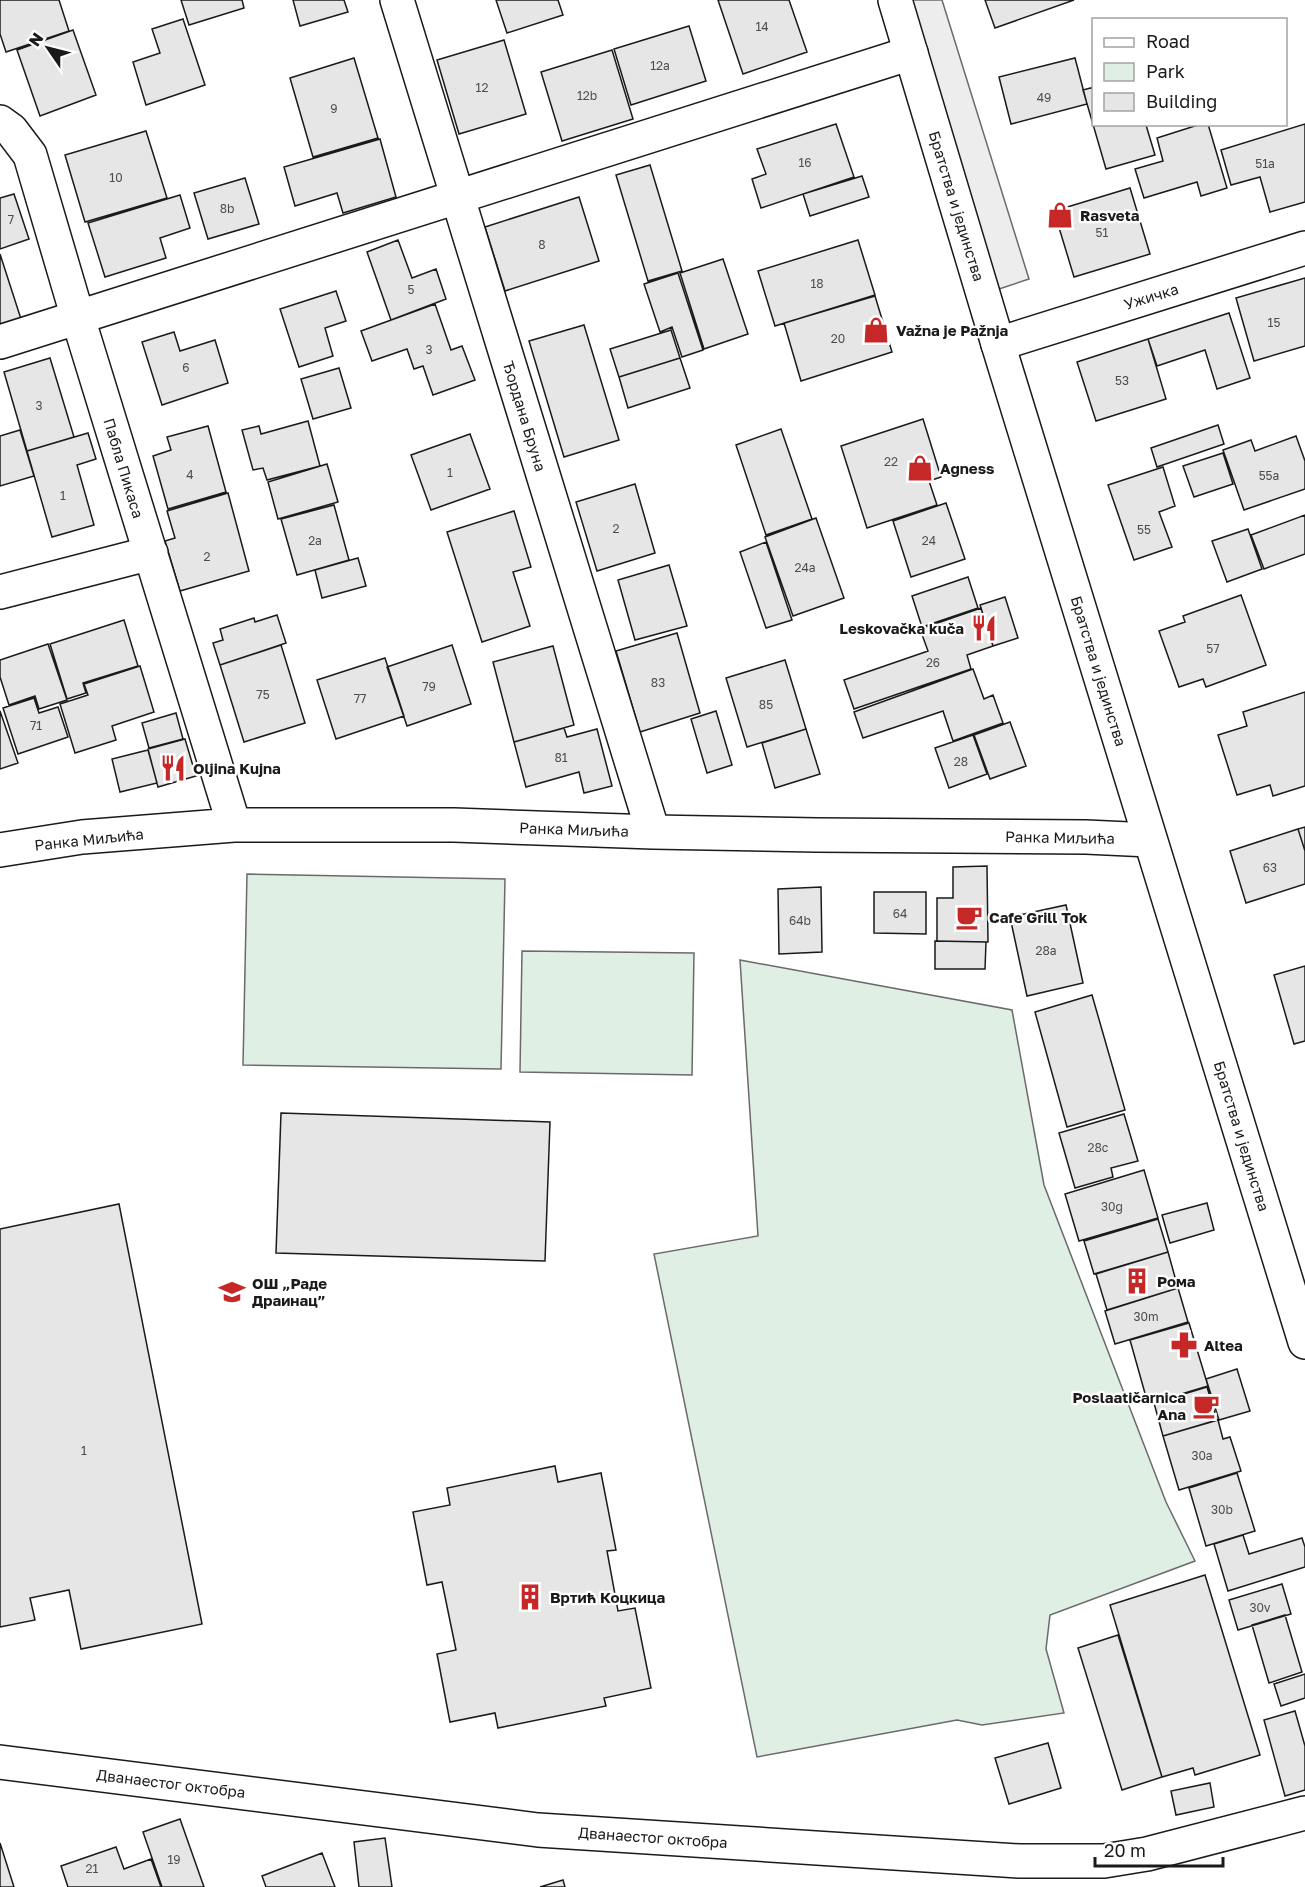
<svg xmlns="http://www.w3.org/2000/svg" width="1305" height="1887" viewBox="0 0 1305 1887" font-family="'Golos Text',sans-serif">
	<rect width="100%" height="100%" fill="#fff"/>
	<!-- green -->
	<path fill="#e0efe3" stroke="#6a6a6a" stroke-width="1.5" d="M247 874 505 879 501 1069 243 1065Z
		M522 951 694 953 692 1075 520 1072Z
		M740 960 1012 1010 1044 1185 1166 1502 1195 1561 1050 1615 1046 1649 1064 1713 982 1725 957 1720 757 1757 654 1254 758 1236Z"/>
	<!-- parking -->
	<path fill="#ededed" stroke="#6a6a6a" stroke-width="1.5" d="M908 0H942L1029 279 999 289Z"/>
	<!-- building -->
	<path fill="#e6e6e6" stroke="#1a1a1a" stroke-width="1.5" d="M0 0H59L69 31 6 52 0 34Z
		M181 0H242L244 8 189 25Z
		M293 0H344L348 12 300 26Z
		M496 0H558L563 15 507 33Z
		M718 0H789L807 52 743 74Z
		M985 0H1074L995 28Z
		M183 19 205 85 146 105 133 62 160 53 152 29Z
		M689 26 706 81 631 105 614 49Z
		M73 30 96 95 40 116 17 50Z
		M504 40 526 114 459 134 437 60Z
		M612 50 633 119 562 141 541 72Z
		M354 58 378 138 313 157 290 78Z
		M1075 58 1087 104 1011 124 999 77Z
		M1094 87V124H1150L1146 125 1155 155 1106 169 1083 90Z
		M836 124 854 177 761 208 752 179 766 174 757 149Z
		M1201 124H1208L1227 188 1201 196 1197 182 1144 198 1135 169 1163 161 1157 138Z
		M1305 124V202L1270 212 1260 177 1231 185 1221 150Z
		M146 131 167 198 85 222 65 155Z
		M380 139 396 197 343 213 337 193 295 206 284 167Z
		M650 165 682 271 648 281 616 175Z
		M862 176 869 197 810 216 803 194Z
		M245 178 259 224 208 239 194 193Z
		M1130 188 1150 254 1074 277 1054 211Z
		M14 194 29 239 0 249V198Z
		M180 195 190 228 160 238 166 258 105 277 88 223Z
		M579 197 599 261 505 291 485 227Z
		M398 240 412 278 436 269 446 299 391 320 367 252Z
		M858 240 875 295 775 326 758 271Z
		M0 254 21 319 0 326Z
		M723 259 748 334 704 349 680 273Z
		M678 273 703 350 682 357 672 327 660 332 644 284Z
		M1305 278V346L1254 361 1236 298Z
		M336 291 346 321 325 328 333 356 299 367 280 309Z
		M875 296 892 352 801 381 784 323Z
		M435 304 451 350 462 346 475 380 433 395 423 366 414 369 407 349 372 361 361 331Z
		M1229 313 1250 378 1217 389 1205 350 1157 366 1148 339Z
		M584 325 619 440 564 457 529 341Z
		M671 330 680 358 619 377 610 349Z
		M174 332 180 351 215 340 228 383 162 405 142 342Z
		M1148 339 1166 399 1096 421 1077 362Z
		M50 358 74 437 27 451 4 372Z
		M680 358 690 388 628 408 619 377Z
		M339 368 351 408 313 419 301 379Z
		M923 419 941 477 929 481 937 505 867 528 841 446Z
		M308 421 320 466 267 480 263 468 253 470 242 430 259 426 261 434Z
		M1218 425 1224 444 1157 467 1151 448Z
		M208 426 226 492 168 509 153 456 171 450 167 437Z
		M781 429 812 519 766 535 736 445Z
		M20 430 34 476 0 486V436Z
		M88 433 96 459 77 465 94 525 52 537 27 451Z
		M470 434 490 489 431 510 411 455Z
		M1296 436 1305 461V489L1244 510 1223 450 1251 440 1255 451Z
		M1223 453 1233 484 1194 497 1183 466Z
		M327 464 338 502 278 519 268 482Z
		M1163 467 1175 506 1159 512 1172 547 1134 560 1108 485Z
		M635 484 655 553 597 571 576 502Z
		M228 493 249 571 180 591 165 541 175 538 167 511Z
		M946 503 965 559 911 577 893 521Z
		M334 505 349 560 297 575 281 519Z
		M514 511 531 567 513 572 530 626 482 642 447 532Z
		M1305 515V554L1264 569 1251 535Z
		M816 518 844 598 793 616 765 537Z
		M1248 529 1262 569 1227 582 1212 541Z
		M766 542 792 620 766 628 740 552Z
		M358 558 366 586 322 598 315 570Z
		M669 565 687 626 635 640 618 580Z
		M968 577 978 608 922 627 912 596Z
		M1241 595 1266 665 1206 687 1203 679 1179 687 1159 631 1185 622 1183 616Z
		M1005 597 1018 638 993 646 980 605Z
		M981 608 993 646 967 655 971 669 854 709 844 680 928 651 920 629Z
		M277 615 286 643 220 665 213 643 223 640 220 629 254 618 255 622Z
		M124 620 138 666 83 683 86 693 67 699 50 644Z
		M677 633 700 713 640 732 616 651Z
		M48 644 67 700 39 709 35 696 9 705 0 677V660Z
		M281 645 305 723 244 742 220 665Z
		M452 645 471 704 407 726 387 667Z
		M553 646 574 725 514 742 493 662Z
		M385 658 404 716 336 739 317 680Z
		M785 660 806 729 747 747 726 678Z
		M140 666 154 712 112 726 116 740 75 753 60 704 88 695 84 684Z
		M973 669 984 699 993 695 1003 723 953 741 943 711 863 738 854 712Z
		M1305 692V786L1273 796 1270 785 1237 795 1218 735 1247 726 1243 712Z
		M34 698 39 713 58 707 68 737 18 754 3 708Z
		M0 711 18 763 0 769Z
		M716 711 732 765 707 773 691 719Z
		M176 713 183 739 149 748 142 723Z
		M1010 722 1026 766 990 779 974 735Z
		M564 728 567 737 597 729 612 786 584 793 579 772 526 787 514 742Z
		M806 729 820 774 775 788 762 743Z
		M973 735 987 774 949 788 935 748Z
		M185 739 196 776 158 787 148 749Z
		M148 750 157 783 120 792 112 759Z
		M1305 827V851L1298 829Z
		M1298 829 1305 851V884L1246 903 1230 851Z
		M987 866 988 942 937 941V898H953V867Z
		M821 887 822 952 779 954 778 889Z
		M874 892H926V934L874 933Z
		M1066 905 1083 983 1027 996 1010 917Z
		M935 941 986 942 985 969H935Z
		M1305 966V1041L1294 1044 1274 975Z
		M1092 995 1125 1110 1067 1127 1035 1012Z
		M281 1113 550 1122 545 1261 276 1253Z
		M1124 1114 1138 1161 1111 1168 1113 1177 1075 1188 1059 1133Z
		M1144 1170 1158 1218 1079 1241 1065 1194Z
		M1207 1203 1214 1230 1170 1243 1162 1215Z
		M119 1204 202 1624 81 1649 69 1590 30 1598 35 1620 0 1627V1229Z
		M1158 1219 1168 1252 1094 1274 1084 1241Z
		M1168 1252 1178 1288 1107 1310 1096 1274Z
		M1178 1288 1188 1322 1115 1344 1105 1311Z
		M1189 1323 1208 1386 1148 1404 1130 1340Z
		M1237 1369 1250 1411 1219 1420 1206 1379Z
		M1207 1387 1217 1420 1163 1436 1154 1403Z
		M1218 1420 1223 1439 1230 1437 1241 1471 1179 1490 1163 1436Z
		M555 1466 558 1482 601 1473 616 1550 607 1551 618 1611 635 1608 651 1688 604 1698 606 1706 498 1728 495 1713 450 1722 437 1654 456 1650 442 1582 427 1585 413 1512 450 1505 447 1488Z
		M1237 1473 1255 1531 1206 1546 1189 1488Z
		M1243 1535 1249 1554 1302 1538 1305 1547V1567L1228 1591 1214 1544Z
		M1205 1575 1260 1755 1195 1775 1193 1768 1162 1777 1110 1605Z
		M1282 1584 1291 1614 1238 1630 1229 1600Z
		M1285 1615 1302 1672 1269 1683 1252 1625Z
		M1118 1635 1162 1777 1122 1790 1078 1648Z
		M1305 1674V1698L1281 1706 1274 1684Z
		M1295 1711 1305 1746V1790L1285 1796 1264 1720Z
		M1048 1743 1061 1788 1009 1804 995 1758Z
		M1210 1783 1214 1807 1176 1815 1171 1791Z
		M180 1819 204 1887H162L143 1832Z
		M385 1838 392 1887H359L354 1842Z
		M0 1843 14 1887H0Z
		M116 1847 124 1869 151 1859 161 1887H68L61 1866Z
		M322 1853 335 1887H266L262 1876Z
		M563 1880 565 1887H540Z"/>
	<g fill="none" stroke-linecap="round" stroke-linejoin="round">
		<!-- minor casing -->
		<g stroke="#1a1a1a" stroke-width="36">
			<path id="minor" d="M397 0 653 832
				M0 122 11 130 30 155 78 318 234 825
				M0 342 911 53
				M998 344 1305 248
				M0 592 151 553
				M0 850 82 837 234 825H454L653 832 817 835 1086 837 1150 840
				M0 1762 538 1830 1019 1861H1104L1147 1854 1305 1813"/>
		</g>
		<!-- tertiary casing -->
		<g stroke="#1a1a1a" stroke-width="36">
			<path id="tertiary" d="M895 0 998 344 1305 1342"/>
		</g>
		<!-- minor -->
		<use href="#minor" stroke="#fff" stroke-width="33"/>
		<!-- tertiary -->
		<use href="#tertiary" stroke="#fff" stroke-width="33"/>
	</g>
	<!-- icons -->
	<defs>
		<g id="shop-bare" transform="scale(2.07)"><path d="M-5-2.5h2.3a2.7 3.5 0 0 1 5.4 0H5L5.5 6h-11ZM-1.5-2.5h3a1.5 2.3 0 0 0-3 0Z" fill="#c62828" stroke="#fff" stroke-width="2.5" paint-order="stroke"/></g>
		<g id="restaurant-bare" transform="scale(2.07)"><path d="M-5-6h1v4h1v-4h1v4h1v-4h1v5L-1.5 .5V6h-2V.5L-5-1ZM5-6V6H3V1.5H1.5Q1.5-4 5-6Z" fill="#c62828" stroke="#fff" stroke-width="2.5" paint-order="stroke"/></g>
		<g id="cafe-bare" transform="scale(2.07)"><path d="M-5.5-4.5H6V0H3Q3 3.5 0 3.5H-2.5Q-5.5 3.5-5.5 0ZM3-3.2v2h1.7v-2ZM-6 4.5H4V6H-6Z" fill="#c62828" stroke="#fff" stroke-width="2.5" paint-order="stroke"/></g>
		<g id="building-bare" transform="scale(2.07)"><path d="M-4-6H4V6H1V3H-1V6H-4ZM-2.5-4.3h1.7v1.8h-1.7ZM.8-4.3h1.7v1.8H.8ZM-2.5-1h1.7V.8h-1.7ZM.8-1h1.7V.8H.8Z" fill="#c62828" stroke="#fff" stroke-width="2.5" paint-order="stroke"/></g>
		<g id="school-bare" transform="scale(2.07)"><path d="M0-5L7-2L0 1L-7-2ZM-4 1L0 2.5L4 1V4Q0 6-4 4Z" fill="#c62828" stroke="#fff" stroke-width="2.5" paint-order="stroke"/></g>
		<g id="pharmacy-bare" transform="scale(2.07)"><path d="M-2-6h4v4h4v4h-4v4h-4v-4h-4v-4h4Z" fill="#c62828" stroke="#fff" stroke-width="2.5" paint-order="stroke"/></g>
	</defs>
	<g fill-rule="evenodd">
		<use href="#shop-bare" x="1060" y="215"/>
		<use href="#shop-bare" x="876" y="330"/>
		<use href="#shop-bare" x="920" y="468"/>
		<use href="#restaurant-bare" x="984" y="628"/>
		<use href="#restaurant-bare" x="173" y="768"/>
		<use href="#cafe-bare" x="969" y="917"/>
		<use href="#building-bare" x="1137" y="1281"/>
		<use href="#school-bare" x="232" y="1292"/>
		<use href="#pharmacy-bare" x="1184" y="1345"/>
		<use href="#cafe-bare" x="1206" y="1406"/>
		<use href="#building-bare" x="530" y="1597"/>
	</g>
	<g text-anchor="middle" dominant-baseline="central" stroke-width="4.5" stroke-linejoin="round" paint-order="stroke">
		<!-- number labels -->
		<g font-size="12" fill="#4d4d4d">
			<text x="762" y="26">14</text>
			<text x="660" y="65">12a</text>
			<text x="482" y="87">12</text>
			<text x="587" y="95">12b</text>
			<text x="1044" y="97">49</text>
			<text x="334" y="108">9</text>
			<text x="805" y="162">16</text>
			<text x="1265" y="163">51a</text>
			<text x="116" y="177">10</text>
			<text x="227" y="208">8b</text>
			<text x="11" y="219">7</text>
			<text x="1102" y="232">51</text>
			<text x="542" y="244">8</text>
			<text x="817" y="283">18</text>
			<text x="411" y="289">5</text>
			<text x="1274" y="322">15</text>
			<text x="838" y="338">20</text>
			<text x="429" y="349">3</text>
			<text x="186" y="367">6</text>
			<text x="1122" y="380">53</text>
			<text x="39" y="405">3</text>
			<text x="891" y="461">22</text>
			<text x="450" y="472">1</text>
			<text x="190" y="474">4</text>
			<text x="1269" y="475">55a</text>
			<text x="63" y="495">1</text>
			<text x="616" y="528">2</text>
			<text x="1144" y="529">55</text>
			<text x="315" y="540">2a</text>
			<text x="929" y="540">24</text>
			<text x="207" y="556">2</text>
			<text x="805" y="567">24a</text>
			<text x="1213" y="648">57</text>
			<text x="933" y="662">26</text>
			<text x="658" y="682">83</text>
			<text x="429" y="686">79</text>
			<text x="263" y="694">75</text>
			<text x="360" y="698">77</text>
			<text x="766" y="704">85</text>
			<text x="36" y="725">71</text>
			<text x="561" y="757">81</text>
			<text x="961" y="761">28</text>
			<text x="1270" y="867">63</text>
			<text x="900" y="913">64</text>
			<text x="800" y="920">64b</text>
			<text x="1046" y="950">28a</text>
			<text x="1098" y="1147">28c</text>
			<text x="1112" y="1206">30g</text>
			<text x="1146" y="1316">30m</text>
			<text x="84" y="1450">1</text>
			<text x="1202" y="1455">30a</text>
			<text x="1222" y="1509">30b</text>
			<text x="1260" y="1607">30v</text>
			<text x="174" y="1859">19</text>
			<text x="92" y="1868">21</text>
		</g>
		<!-- street labels -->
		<g font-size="15" fill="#1a1a1a" stroke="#fff">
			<text transform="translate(957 206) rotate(73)">Братства и јединства</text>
			<text transform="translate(1151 296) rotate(-17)">Ужичка</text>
			<text transform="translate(525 416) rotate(73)">Ђордана Бруна</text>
			<text transform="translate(124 468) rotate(73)">Пабла Пикаса</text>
			<text transform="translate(1099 671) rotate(73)">Братства и јединства</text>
			<text transform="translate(574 829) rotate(2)">Ранка Миљића</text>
			<text transform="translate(1060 837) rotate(1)">Ранка Миљића</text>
			<text transform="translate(89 839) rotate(-6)">Ранка Миљића</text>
			<text transform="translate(1242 1136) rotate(73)">Братства и јединства</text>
			<text transform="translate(171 1783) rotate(7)">Дванаестог октобра</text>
			<text transform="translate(653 1837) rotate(4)">Дванаестог октобра</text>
		</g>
		<!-- poi labels -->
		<g font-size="15" font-weight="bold" fill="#1a1a1a" stroke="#fff" text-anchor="start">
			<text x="1080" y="215">Rasveta</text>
			<text x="896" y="330">Važna je Pažnja</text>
			<text x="940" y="468">Agness</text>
			<text x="964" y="628" text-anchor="end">Leskovačka kuča</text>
			<text x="193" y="768">Oljina Kujna</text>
			<text x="989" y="917">Cafe Grill Tok</text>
			<text x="1157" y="1281">Рома</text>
			<text x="252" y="1283">ОШ „Раде<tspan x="252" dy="17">Драинац”</tspan></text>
			<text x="1204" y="1345">Altea</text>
			<text x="1186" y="1397" text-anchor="end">Poslaatičarnica<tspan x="1186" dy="17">Ana</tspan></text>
			<text x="550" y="1597">Вртић Коцкица</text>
		</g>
	</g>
	<!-- legend -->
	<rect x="1092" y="18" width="195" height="108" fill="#ffffff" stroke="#a3a3a3" stroke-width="1.5"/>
	<rect x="1104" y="38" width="30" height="9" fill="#ffffff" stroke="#a3a3a3" stroke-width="1.5"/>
	<text x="1146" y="48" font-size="18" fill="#1a1a1a">Road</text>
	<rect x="1104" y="63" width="30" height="18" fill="#e0efe3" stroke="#a3a3a3" stroke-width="1.5"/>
	<text x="1146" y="78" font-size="18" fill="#1a1a1a">Park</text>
	<rect x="1104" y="93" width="30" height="18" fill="#e6e6e6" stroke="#a3a3a3" stroke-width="1.5"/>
	<text x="1146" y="108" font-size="18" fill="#1a1a1a">Building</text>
	<!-- north arrow -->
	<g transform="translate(48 48) rotate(305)" stroke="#ffffff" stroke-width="4.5" paint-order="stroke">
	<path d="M0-4.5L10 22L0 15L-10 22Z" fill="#1a1a1a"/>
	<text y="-9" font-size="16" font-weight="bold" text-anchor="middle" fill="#1a1a1a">N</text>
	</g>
	<!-- scale -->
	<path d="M1095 1857v9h128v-9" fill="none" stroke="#1a1a1a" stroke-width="3"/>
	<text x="1104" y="1857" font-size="18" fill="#1a1a1a" stroke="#ffffff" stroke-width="4.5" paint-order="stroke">20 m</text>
</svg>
